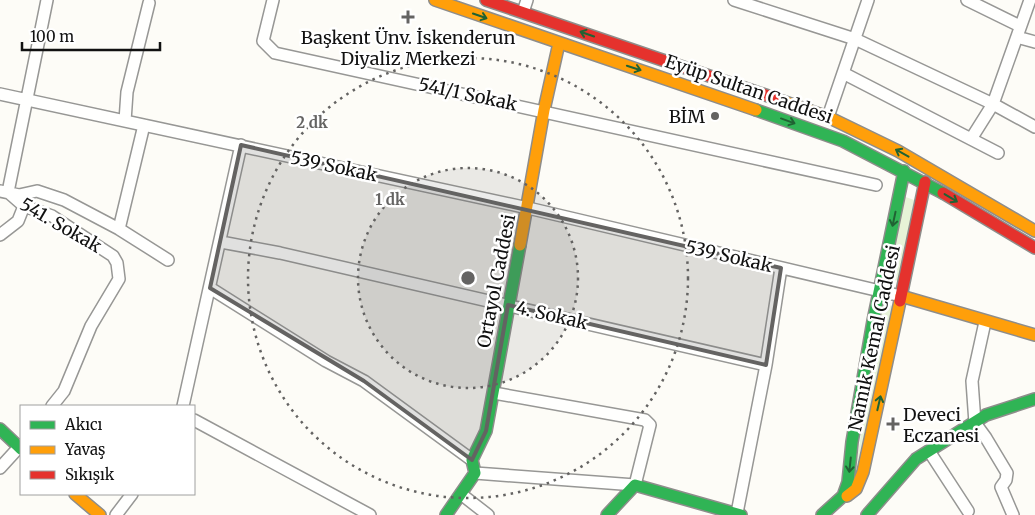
<svg xmlns="http://www.w3.org/2000/svg" width="1035" height="515" viewBox="0 0 1035 515" font-family="Merriweather,serif">
	<rect width="100%" height="100%" fill="#fdfcf7"/>
	<!-- green -->
	<path fill="#e7f3d7" d="M903 196 914 200 899 281 888 279Z
		M882 304 894 306 854 478Z"/>
	<g fill="none" stroke-linecap="round" stroke-linejoin="round">
		<!-- street casing -->
		<g stroke="#979795" stroke-width="14">
			<path id="street" d="M47 0 8 192 24 206 52 216 113 256 117 263 119 279 91 326 64 391 52 406
				M273 0 263 41 275 53 876 185
				M734 0 855 39 993 104 1035 127
				M967 0 1020 26
				M523 12 527 0
				M1017 37 1035 42
				M843 73 998 153
				M0 94 528 208 901 296
				M828 117 868 0
				M125 121 127 92 149 3
				M971 139 993 104 1030 0
				M0 191 19 195 37 191 64 200 119 229 168 260
				M119 229 144 125
				M0 235 18 221 24 206
				M221 242 280 253 766 365
				M210 288 326 361 364 381 472 460
				M985 322 972 381 975 423 986 438 1007 473 1006 480 1001 487 1013 515
				M183 406 241 145
				M194 420 370 515
				M929 451 968 511
				M0 468 21 445
				M475 473 635 485 650 425 645 420 494 393
				M461 494 488 515
				M737 513 766 365 781 268
				M116 515 132 494"/>
		</g>
		<!-- fast casing -->
		<g stroke="#8e8d8b" stroke-width="14">
			<path id="fast" d="M756 110 843 141 943 193
				M0 429 21 449
				M446 515 475 473 472 460 486 431 520 245
				M607 515 635 485 741 515
				M822 515 843 496 848 482 852 442 873 321 904 171
				M867 515 916 459 986 415 1035 399"/>
		</g>
		<!-- slow casing -->
		<g stroke="#8e8d8b" stroke-width="14">
			<path id="slow" d="M435 0 756 110
				M774 98 828 117 898 151 1035 231
				M520 245 544 110 559 43
				M901 296 1035 335
				M75 494 100 515
				M847 496 856 489 863 472 900 301"/>
		</g>
		<!-- jam casing -->
		<g stroke="#8e8d8b" stroke-width="14">
			<path id="jam" d="M486 0 774 98
				M943 193 1035 248
				M900 301 925 182"/>
		</g>
		<!-- street -->
		<use href="#street" stroke="#fffffe" stroke-width="11"/>
		<!-- fast -->
		<use href="#fast" stroke="#30b455" stroke-width="11"/>
		<!-- slow -->
		<use href="#slow" stroke="#ff9f0a" stroke-width="11"/>
		<!-- jam -->
		<use href="#jam" stroke="#e5322d" stroke-width="11"/>
	</g>
	<!-- one-way arrows -->
	<defs><path id="oneway-shaft" d="M-6 0H5M1.5-3L5.5 0L1.5 3" fill="none" stroke-width="1.6" stroke-linecap="round" stroke-linejoin="round" transform="scale(1.25)"/></defs>
	<g stroke="#206233">
		<use href="#oneway-shaft" transform="translate(480 16) rotate(19)"/>
		<use href="#oneway-shaft" transform="translate(587 34) rotate(-161)"/>
		<use href="#oneway-shaft" transform="translate(634 68) rotate(18)"/>
		<use href="#oneway-shaft" transform="translate(788 121) rotate(20)"/>
		<use href="#oneway-shaft" transform="translate(902 153) rotate(-151)"/>
		<use href="#oneway-shaft" transform="translate(951 198) rotate(31)"/>
		<use href="#oneway-shaft" transform="translate(894 219) rotate(102)"/>
		<use href="#oneway-shaft" transform="translate(879 403) rotate(-77)"/>
		<use href="#oneway-shaft" transform="translate(850 465) rotate(96)"/>
	</g>
	<!-- marked area -->
	<path fill="#646362" fill-opacity="0.2" stroke="#646362" stroke-width="4" stroke-linejoin="round" d="M241 145 781 268 766 365 508 305 486 431 472 460 364 381 210 288Z"/>
	<!-- distance rings -->
	<circle cx="468" cy="278" r="110" fill="#646362" fill-opacity=".12"/>
	<g fill="none" stroke="#646362" stroke-width="2.5" stroke-dasharray="2.5 5">
		<circle cx="468" cy="278" r="110"/>
		<circle cx="468" cy="278" r="220"/>
	</g>
	<!-- markers -->
	<g fill="#646362" stroke="#fff" stroke-width="2">
		<path d="M405.5 9.5h5v5h5v5h-5v5h-5v-5h-5v-5h5z"/>
		<circle cx="715" cy="116" r="5"/>
		<path d="M890.5 416.5h5v5h5v5h-5v5h-5v-5h-5v-5h5z"/>
	</g>
	<g text-anchor="middle" dominant-baseline="central" stroke-width="5" stroke-linejoin="round" paint-order="stroke">
		<!-- poi labels -->
		<g font-size="18" fill="#111" stroke="#fff">
			<text x="408" y="37">Başkent Ünv. İskenderun<tspan x="408" dy="21">Diyaliz Merkezi</tspan></text>
			<text x="705" y="116" text-anchor="end">BİM</text>
			<text x="903" y="414" text-anchor="start">Deveci<tspan x="903" dy="21">Eczanesi</tspan></text>
		</g>
		<!-- street labels -->
		<g font-size="18" fill="#111" stroke="#fff">
			<text transform="translate(749 89) rotate(19)">Eyüp Sultan Caddesi</text>
			<text transform="translate(468 94) rotate(12)">541/1 Sokak</text>
			<text transform="translate(334 166) rotate(12)">539 Sokak</text>
			<text transform="translate(61 225) rotate(30)">541. Sokak</text>
			<text transform="translate(729 256) rotate(13)">539 Sokak</text>
			<text transform="translate(496 281) rotate(-79)">Ortayol Caddesi</text>
			<text transform="translate(552 315) rotate(13)">4. Sokak</text>
			<text transform="translate(874 338) rotate(-78)">Namık Kemal Caddesi</text>
		</g>
	</g>
	<circle cx="468" cy="278" r="8" fill="#646362" stroke="#fff" stroke-width="2.5"/>
	<g font-size="15" text-anchor="middle" font-weight="bold" fill="#646362" stroke="#fff" stroke-width="5" stroke-linejoin="round" paint-order="stroke">
		<text x="312" y="128">2 dk</text>
		<text x="390" y="205">1 dk</text>
	</g>
	<!-- legend -->
	<rect x="20" y="405" width="175" height="90" fill="#ffffff" stroke="#a0a0a0"/>
	<rect x="30" y="421" width="25" height="8" fill="#30b455" stroke="#a0a0a0"/>
	<text x="65" y="430" font-size="15" fill="#111111">Akıcı</text>
	<rect x="30" y="446" width="25" height="8" fill="#ff9f0a" stroke="#a0a0a0"/>
	<text x="65" y="455" font-size="15" fill="#111111">Yavaş</text>
	<rect x="30" y="471" width="25" height="8" fill="#e5322d" stroke="#a0a0a0"/>
	<text x="65" y="480" font-size="15" fill="#111111">Sıkışık</text>
	<!-- scale -->
	<path d="M22 42v8h138v-8" fill="none" stroke="#111111" stroke-width="2.5"/>
	<text x="30" y="42" font-size="15" fill="#111111" stroke="#ffffff" stroke-width="4" paint-order="stroke">100 m</text>
</svg>
